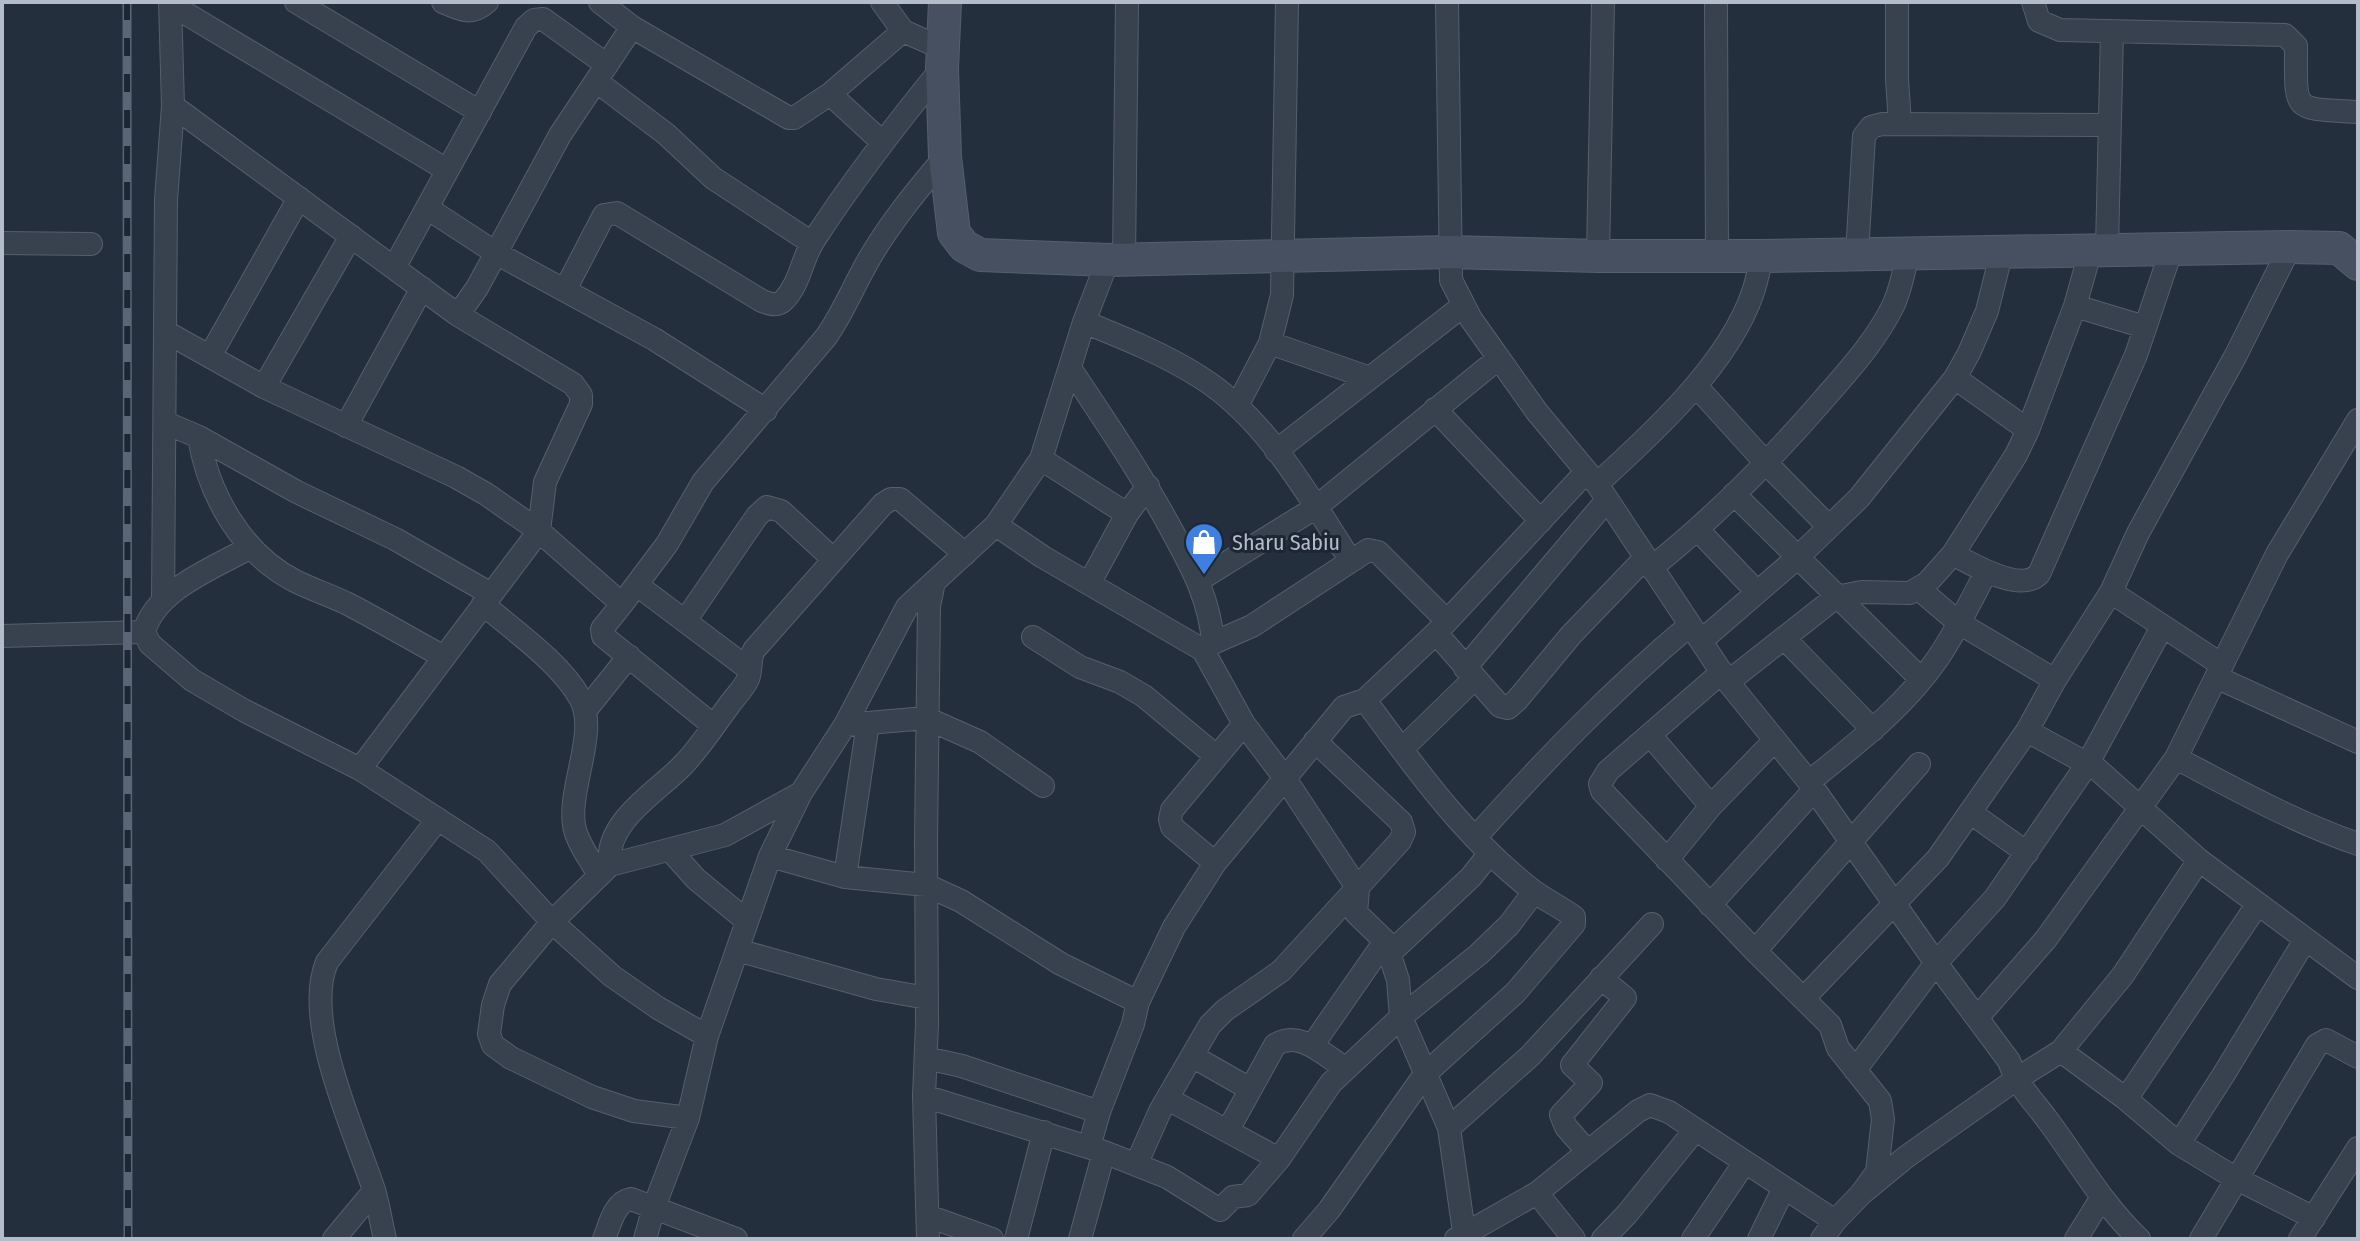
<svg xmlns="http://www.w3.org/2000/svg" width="2360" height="1241" viewBox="0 0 2360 1241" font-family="'Fira Sans Condensed',sans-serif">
	<rect width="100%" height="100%" fill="#242f3e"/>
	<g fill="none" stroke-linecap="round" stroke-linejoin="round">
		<!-- street casing -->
		<g stroke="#565f6c" stroke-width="24">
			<path id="street" d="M296 2 480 112
				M443 2C461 10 471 16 487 2
				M600 2 632 27 789 118H794L830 94 903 31
				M882 2 903 31 944 49
				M1447 2 1451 280 1471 319 1537 412 1597 484 1728 682 1809 782 1936 963 2009 1061C2017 1086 2034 1101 2049 1122 2078 1161 2103 1205 2139 1239
				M1716 2 1717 256
				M1897 2V79L1900 124
				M2033 2 2039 21 2060 30 2285 35 2296 46C2296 114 2291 108 2358 112
				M170 4 447 170
				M596 81 666 134 713 178 812 243
				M830 94 882 142
				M173 106 458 315
				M427 208 496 253 654 339 766 410
				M2 243 91 244
				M2107 248 2112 32
				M1857 254 1864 136 1871 127 1882 124 2109 125
				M1598 256 1603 2
				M1124 260 1127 2
				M394 268 526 27 534 20 543 19 607 65
				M565 290 604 215 617 213 762 301C771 304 777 307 784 300 800 284 802 258 814 240 853 180 897 123 942 68
				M2075 306 2145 327
				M1084 322C1124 338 1164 354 1200 377 1267 419 1309 497 1351 561
				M166 332 264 387 456 477 486 494 539 531 622 604 667 544 703 482 826 337C843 313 853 287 868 261 889 224 917 190 945 157
				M1270 343 1370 378
				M210 356 299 198
				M1955 378 2028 430
				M1696 386 1765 462 1829 527
				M264 387 351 236
				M1237 406 1270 343 1282 295 1287 2
				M1435 409 1541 521
				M166 423 199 437 297 492 395 539 491 594
				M346 426 422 288
				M199 437C208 494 242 554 295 581 311 589 329 595 346 603 379 620 411 639 444 657
				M1276 451 1464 305
				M1041 459 1127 514
				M1597 484C1651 435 1729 364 1753 292 1757 281 1759 268 1762 256
				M1734 494 1921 679
				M996 525 1043 557 1203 650 1213 643C1210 599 1191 566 1171 529 1141 473 1105 421 1070 368
				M1698 530 1757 592
				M249 548C214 568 156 589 144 632L150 644 192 680 245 711 360 769 487 851 552 922 612 976 658 1008 707 1036
				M1953 554C1973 565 2021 593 2039 574L2136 355 2172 248
				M1651 568C1714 518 1771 460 1823 400 1849 370 1875 342 1893 306 1901 289 1904 271 1908 253
				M1199 580 1315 508 1499 358
				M1090 582 1127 514 1148 486
				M637 585 750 670
				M1919 589 1959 623 2055 680
				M2111 592 2222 665
				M163 601 166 200 173 106 170 2
				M483 604C514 631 560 662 580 698 599 731 568 787 574 825 576 841 590 859 598 874
				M622 604 602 629 603 636 714 726
				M685 621 757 516 767 507 781 511 833 559
				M1436 633 1500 706 1508 708 1517 700 1571 635 1645 558
				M2 636 144 632
				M1033 637 1080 667 1120 682 1144 696 1216 756
				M1784 638 1873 730
				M1701 641 1797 558 1859 498 1955 378 1969 353 1987 311 2002 251
				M1213 643 1252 626 1368 550 1378 552 1447 621
				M1203 650 1244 724 1284 777 1358 889 1356 913 1385 941 1398 980 1401 1017 1449 1128 1465 1239
				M1465 668 1607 500
				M1722 672 1608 771 1600 784 1602 791 1755 951 1830 1025 1838 1048 1880 1101 1883 1119 1877 1172 1861 1194
				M2216 677 2358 742
				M1728 682 1836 597 1862 592 1910 593 1927 583 1953 554 2016 455 2028 430 2075 306 2091 249
				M585 711 629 656
				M845 725 926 718 980 742 1043 786
				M2027 731 2097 769 2199 860 2358 978
				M1650 735 1711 806
				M1402 749 1475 678
				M2176 758C2235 789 2294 822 2358 844
				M360 769 539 531 545 482 581 404V395L573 384 458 315 477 288 560 135 632 27
				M1809 782C1854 745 1904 708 1938 658 1956 631 1971 601 1986 572
				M1971 813 2027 853
				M1475 838C1543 762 1612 690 1690 625
				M670 850 696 879 747 921
				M770 856 845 877 926 885 961 901 1061 964 1138 1002
				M1667 860 1711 806 1775 740
				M1215 863 1172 827 1170 819 1172 810 1244 724
				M610 865C604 821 659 791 684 764 701 746 715 724 730 704 735 697 744 688 748 679 752 670 749 659 754 650L883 504 891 499H900L965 554
				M845 877 868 723
				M1710 905 1814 790
				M737 950 876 989 927 998
				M1755 951 1919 764
				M1389 954 1471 877 1490 853
				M1804 998 1938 858 2027 731 2055 680 2111 592 2138 533 2236 355 2290 247
				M1977 1018 2046 939 2176 758 2277 554 2358 420
				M1312 1046 1385 941
				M2061 1051 2126 1099 2179 1144 2235 1178 2314 1218
				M1192 1056 1250 1089
				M926 1058 962 1066 1099 1112
				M1855 1070 1936 963 1995 898 2088 763 2162 627
				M924 1096 1104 1152 1167 1177 1220 1210 1233 1197 1248 1195 1279 1159 1331 1083 1401 1017 1479 954 1509 925 1534 892
				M1168 1099 1279 1159
				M2126 1099 2257 905
				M688 1118 634 1111 592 1097 511 1058 493 1045 489 1034 493 1005 500 984 552 922 610 865 725 835 801 793
				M1449 1128 1530 1056 1652 924
				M1228 1130 1275 1045C1299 1029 1324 1055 1345 1068
				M2179 1144 2224 1074 2305 940
				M1089 1147 1099 1112 1133 1024 1138 1002 1174 927 1215 863 1344 707 1365 700 1436 633 1586 472
				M1588 1152 1566 1127 1561 1115 1591 1083 1572 1065 1625 998 1601 978
				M1136 1165 1160 1111 1210 1025 1225 1010 1281 971 1400 841 1404 832 1401 822 1315 741
				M1537 1193 1574 1239
				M928 1216 992 1239
				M334 1239 374 1191
				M385 1239C381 1223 379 1206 374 1190 355 1132 302 1021 327 962L438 819
				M604 1239C610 1225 614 1202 631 1199L736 1239
				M645 1239 654 1207 688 1118 707 1036 770 856 801 793 845 725 907 607 934 582
				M928 1239 924 1096 927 1024 926 840 929 606 934 582 996 525 1041 459 1084 322 1108 260
				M1016 1239 1044 1132
				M1080 1239 1104 1152
				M1304 1239 1329 1210 1425 1074 1515 993 1574 924V917C1561 907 1545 900 1532 890 1465 838 1415 768 1365 700
				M1456 1239 1537 1193 1638 1111 1650 1105 1669 1112 1835 1221
				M1603 1239 1627 1214 1695 1130
				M1693 1239 1745 1162
				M1759 1239 1784 1188
				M1822 1239 1835 1221 1861 1194 1906 1157 2015 1080 2061 1051 2123 975 2199 860
				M2076 1239 2102 1197
				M2201 1239 2317 1045 2326 1040 2358 1057
				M2300 1239 2358 1148"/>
		</g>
		<!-- secondary casing -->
		<g stroke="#565f6c" stroke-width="34">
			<path id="secondary" d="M945 2 942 68 945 157 954 233 964 246 980 255 1108 260 1449 252 1598 256H1762L2290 247 2339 248 2358 264"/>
		</g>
		<!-- street -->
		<use href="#street" stroke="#38414e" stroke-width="22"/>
		<!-- secondary -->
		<use href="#secondary" stroke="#465061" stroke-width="32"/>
		<!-- rail casing -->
		<g stroke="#5a6575" stroke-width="9">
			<path id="rail" d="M127 2 128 1239"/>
		</g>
		<!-- rail -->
		<use href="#rail" stroke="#1d2633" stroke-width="6" stroke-dasharray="18" stroke-linecap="butt"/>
	</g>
	<!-- icons -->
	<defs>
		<g id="shop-pin" transform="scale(2)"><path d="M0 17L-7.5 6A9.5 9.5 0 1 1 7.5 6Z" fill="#3f7fe0" stroke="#1d2633"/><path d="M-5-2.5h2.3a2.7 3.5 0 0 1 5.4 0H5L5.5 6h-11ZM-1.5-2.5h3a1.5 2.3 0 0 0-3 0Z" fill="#fff"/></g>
	</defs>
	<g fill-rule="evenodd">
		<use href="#shop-pin" x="1204" y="542"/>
	</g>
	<g text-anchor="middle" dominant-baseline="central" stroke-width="6" stroke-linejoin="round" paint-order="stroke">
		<!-- poi labels -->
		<g font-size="22" fill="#b4bcc9" stroke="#1d2633" text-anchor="start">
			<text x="1232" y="542">Sharu Sabiu</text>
		</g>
	</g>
	<!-- border -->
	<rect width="2360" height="1241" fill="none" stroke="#b4bcc9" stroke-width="8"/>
</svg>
